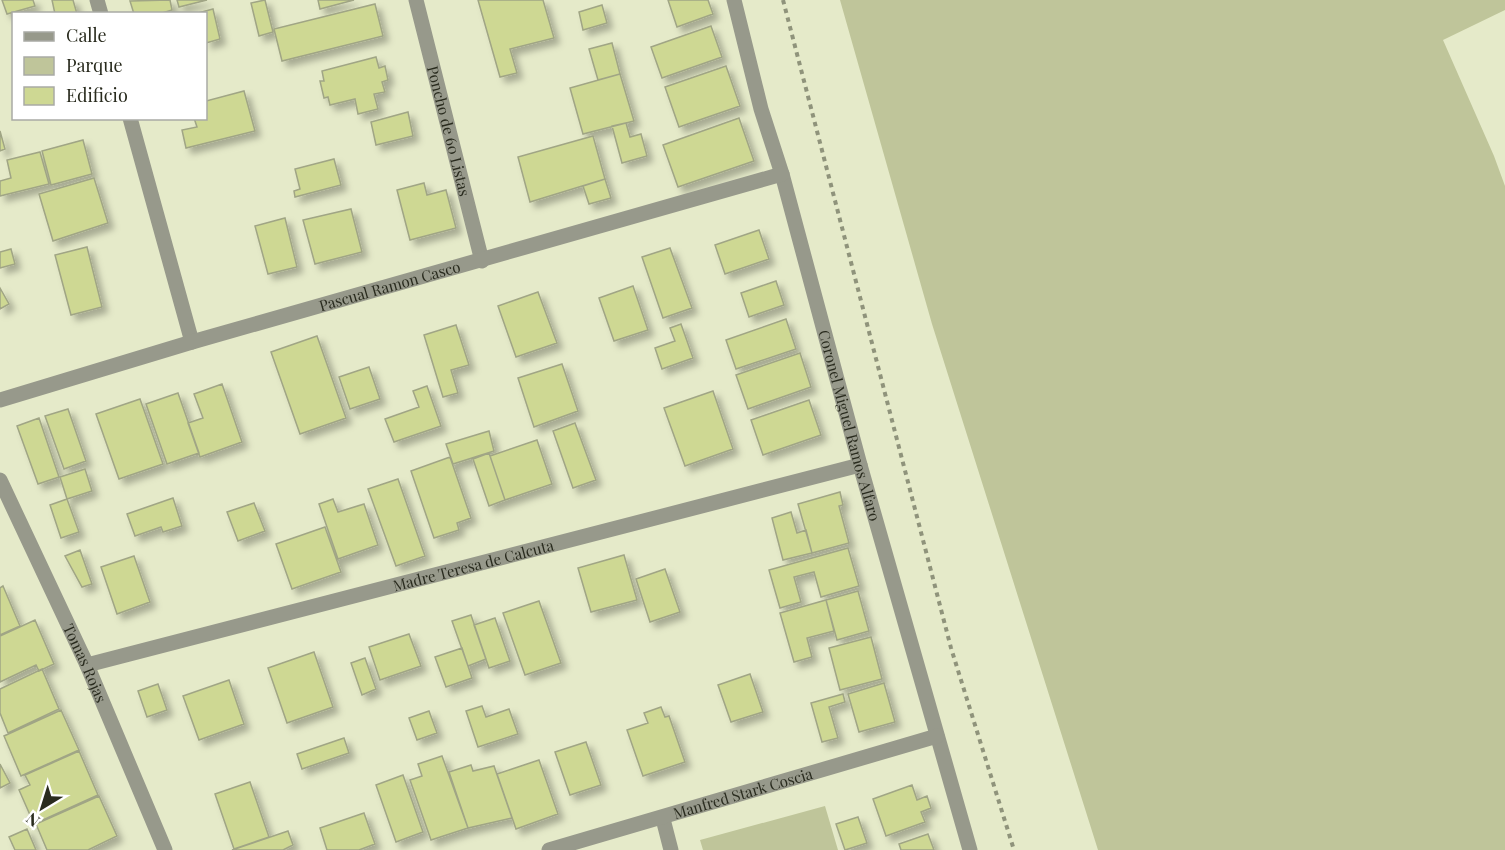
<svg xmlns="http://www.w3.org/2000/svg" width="1505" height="850" viewBox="0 0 1505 850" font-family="'Playfair Display',serif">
	<defs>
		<filter id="shadow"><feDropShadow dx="5.5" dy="5.5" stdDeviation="3" flood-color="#0004"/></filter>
	</defs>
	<rect width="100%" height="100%" fill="#e5eac9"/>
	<!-- green -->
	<path fill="#bfc59a" d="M840 0H1505V10L1443 40 1494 156 1505 186V850H1098L932 324Z
		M825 806 838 850H703L700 840Z"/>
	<!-- building -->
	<path fill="#ced893" stroke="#a0a585" stroke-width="1.5" filter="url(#shadow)" d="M2 0H33L35 6 7 14Z
		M52 0H73L77 14H55Z
		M170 0 172 10 159 14H134L130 1Z
		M177 0H207L179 7Z
		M265 0 273 32 259 36 251 3Z
		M318 0H354L320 9Z
		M478 0H543L554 38 510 49 517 73 500 77Z
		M668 0H708L713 14 677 27Z
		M375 4 383 36 282 61 274 29Z
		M602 5 607 23 583 30 579 12Z
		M213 9 220 39 206 43V14H194Z
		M711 26 722 57 662 78 651 47Z
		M612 43 620 74 598 80 589 49Z
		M376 57 379 68 385 66 388 80 382 82 385 92 374 94 378 109 358 114 355 99 330 105 328 97 324 98 320 81H324L322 71Z
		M726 66 740 106 679 127 665 87Z
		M620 74 634 121 583 134 570 88Z
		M244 91 255 131 186 148 182 130 197 127 194 118H206V101Z
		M408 112 413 136 376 145 371 122Z
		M739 118 754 161 678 187 663 145Z
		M626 123 630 137 641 134 647 156 622 163 612 126Z
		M0 131 5 149 0 151Z
		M593 136 605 179 530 202 518 157Z
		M83 140 92 174 51 185 42 151Z
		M40 152 49 184 0 196V181L11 178 7 160Z
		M334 159 341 185 295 197 294 191 300 189 295 169Z
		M94 178 108 223 53 241 39 194Z
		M605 179 611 198 589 204 583 186Z
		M424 183 427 195 446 190 456 228 410 240 397 190Z
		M351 209 362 252 315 264 303 220Z
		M285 218 297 267 268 274 255 226Z
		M759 230 769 259 725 274 715 245Z
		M87 247 102 307 71 315 55 255Z
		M670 248 692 308 663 318 642 257Z
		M11 249 15 264 0 268V252Z
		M776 281 784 305 749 317 741 293Z
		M633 286 648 330 614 341 599 298Z
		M0 288 9 304 0 309Z
		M538 292 557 343 516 357 498 306Z
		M786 319 796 349 736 369 726 340Z
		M681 324 693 358 662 369 655 348 675 341 670 328Z
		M456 325 469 365 451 370 458 393 443 397 424 335Z
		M317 336 346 418 300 434 271 352Z
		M800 353 811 387 748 409 736 375Z
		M562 364 578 411 534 427 518 378Z
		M369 367 380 399 350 409 339 377Z
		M222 384 242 442 200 457 188 423 203 418 194 394Z
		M427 386 441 426 394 442 385 419 419 407 413 391Z
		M713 391 733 449 685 466 664 408Z
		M178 393 199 453 167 464 146 404Z
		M140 399 163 464 119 479 96 414Z
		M809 400 821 435 763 455 751 420Z
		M68 409 86 461 64 469 45 416Z
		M39 418 59 477 38 484 17 426Z
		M575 423 596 480 573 488 553 431Z
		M489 431 494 451 453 464 446 444Z
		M537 440 552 484 505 500 490 456Z
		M489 453 505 500 489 506 473 459Z
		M450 457 471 518 457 523 459 530 434 538 411 471Z
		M85 469 92 491 67 499 60 477Z
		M398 479 425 556 396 566 368 489Z
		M840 492 843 505 839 506 849 543 812 553 798 504Z
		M173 498 182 526 163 532 161 527 135 536 127 514Z
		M67 499 79 532 61 538 50 505Z
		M333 499 338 512 364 504 378 545 338 559 319 504Z
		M254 503 265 531 238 541 227 512Z
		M791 512 797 533 806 530 812 553 783 560 772 518Z
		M325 527 341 572 292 589 276 544Z
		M848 548 859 586 821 597 814 572 794 577 801 602 780 608 769 570Z
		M80 550 92 584 82 587 65 556Z
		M624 555 637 600 591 612 578 568Z
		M134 556 150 602 117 614 101 567Z
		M665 569 680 612 650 622 636 579Z
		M3 586 20 626 0 635V588Z
		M858 591 869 631 837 640 826 600Z
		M826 600 834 631 807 638 812 657 794 662 780 613Z
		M539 601 561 663 525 675 503 613Z
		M471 615 486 659 468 666 452 621Z
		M495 618 510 661 489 668 474 625Z
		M35 620 54 664 39 671 36 665 0 682V636Z
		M409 634 421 666 380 680 369 647Z
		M871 637 882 679 840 690 829 648Z
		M462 648 472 678 446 687 435 657Z
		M314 652 333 707 287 723 268 668Z
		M365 658 376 689 362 695 351 663Z
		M42 669 59 709 8 733 0 713V689Z
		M750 674 763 712 731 722 718 685Z
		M229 680 244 724 199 740 183 696Z
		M884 683 895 722 859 732 848 694Z
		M158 684 167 710 147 717 138 691Z
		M843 694 845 702 829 707 838 738 822 742 811 703Z
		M482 706 486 717 509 709 518 734 478 747 466 711Z
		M661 707 665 717 669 716 685 762 643 776 627 730 648 723 644 713Z
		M61 710 79 750 21 776 4 736Z
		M429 711 437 733 417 740 409 718Z
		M344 738 349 753 302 769 297 754Z
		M586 742 601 785 570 795 555 752Z
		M79 751 98 795 34 824 19 790 30 785 25 775Z
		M442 756 468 828 431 840 410 780 422 776 418 764Z
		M539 760 558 814 516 829 497 774Z
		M0 764 10 783 0 788Z
		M471 765 473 771 494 766 512 818 468 828 449 772Z
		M403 775 423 832 396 842 376 785Z
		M250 782 269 837 234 849 215 794Z
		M912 785 917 800 927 796 931 808 921 812 925 822 886 836 873 799Z
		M99 796 117 836 88 850H47L36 824Z
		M364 813 375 844 359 850H327L320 828Z
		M858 817 867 843 845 850 836 824Z
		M27 829 36 850H15L9 837Z
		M288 831 293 845 283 850H232Z
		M928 834 934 850H901L899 844Z"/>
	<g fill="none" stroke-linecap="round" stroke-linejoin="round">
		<!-- path -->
		<path stroke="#8f937b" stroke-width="4" stroke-dasharray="4.5 4.5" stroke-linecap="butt" d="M783 0 951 648 1014 850"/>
		<!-- minor -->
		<g stroke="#97998b" stroke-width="15">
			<path d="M97 0 101 14"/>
			<path id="s1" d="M416 0 482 261"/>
			<path id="s2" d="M734 0 761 109 782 174 860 465 970 850"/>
			<path d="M130 118 192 342"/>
			<path id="s3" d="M0 400 192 342 782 174"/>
			<path id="s4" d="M0 480 87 665 165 850"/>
			<path id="s5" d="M87 665 860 465"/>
			<path d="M663 819 671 850"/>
			<path id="s6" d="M549 850 937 736"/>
		</g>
	</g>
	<g text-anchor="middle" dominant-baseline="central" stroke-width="5" stroke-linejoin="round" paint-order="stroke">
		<!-- street labels -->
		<g font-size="15" fill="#292b1e" stroke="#fff">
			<text stroke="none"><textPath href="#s1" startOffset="135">Poncho de 60 Listas</textPath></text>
			<text stroke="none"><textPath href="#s3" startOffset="406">Pascual Ramon Casco</textPath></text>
			<text stroke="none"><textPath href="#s2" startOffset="441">Coronel Miguel Ramos Alfaro</textPath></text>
			<text stroke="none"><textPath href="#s5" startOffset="399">Madre Teresa de Calcuta</textPath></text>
			<text stroke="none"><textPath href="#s4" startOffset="202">Tomas Rojas</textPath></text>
			<text stroke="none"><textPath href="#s6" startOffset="202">Manfred Stark Coscia</textPath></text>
		</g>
	</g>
	<!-- legend -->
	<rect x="12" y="12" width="195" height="108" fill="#ffffff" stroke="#a9aaa5" stroke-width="1.5"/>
	<rect x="24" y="32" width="30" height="9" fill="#97998b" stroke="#a9aaa5" stroke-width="1.5"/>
	<text x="66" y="42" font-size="18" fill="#292b1e">Calle</text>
	<rect x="24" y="57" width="30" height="18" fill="#bfc59a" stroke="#a9aaa5" stroke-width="1.5"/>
	<text x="66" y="72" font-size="18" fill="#292b1e">Parque</text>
	<rect x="24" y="87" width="30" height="18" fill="#ced893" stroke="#a9aaa5" stroke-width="1.5"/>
	<text x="66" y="102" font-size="18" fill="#292b1e">Edificio</text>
	<!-- north arrow -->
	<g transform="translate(42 808) rotate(218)" stroke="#ffffff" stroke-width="4.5" paint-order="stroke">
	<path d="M0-4.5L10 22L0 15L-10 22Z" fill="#292b1e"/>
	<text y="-9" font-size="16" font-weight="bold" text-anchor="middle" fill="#292b1e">N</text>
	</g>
</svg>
